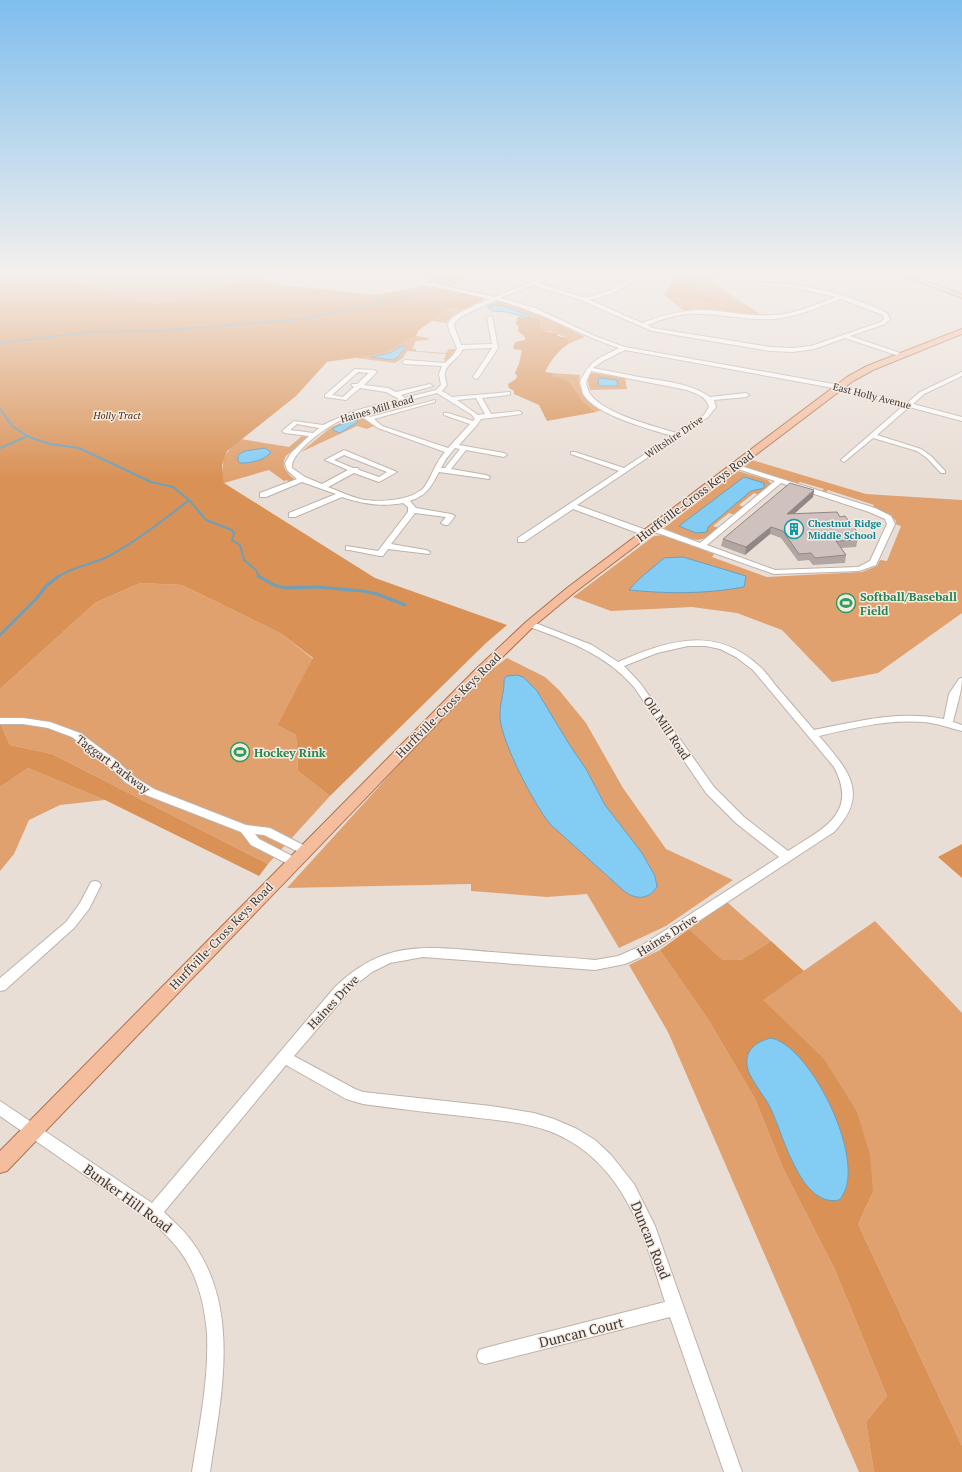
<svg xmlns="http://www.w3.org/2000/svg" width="962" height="1472" viewBox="0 0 962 1472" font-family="'PT Serif',serif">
	<rect width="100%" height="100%" fill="#e9ded6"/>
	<!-- green -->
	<path fill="#e0a16e" d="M87 274H241L248 279 204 293 157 304 102 292 70 279Z
		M712 279 722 289 763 316 696 310 684 311 669 299 682 298 708 303 719 302 696 291 699 283Z
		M498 301 534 311 585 337 568 344 567 338 550 331H544L541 328 539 319 531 318 528 315 503 306 488 305Z
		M450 308H467L452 316 446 323 432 321Z
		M416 336 429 338 428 340 416 341 412 349H416V351L446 353 449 349H456L447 362 444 360 446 354 407 351 403 358 395 363 355 358 392 349 401 342Z
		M552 373 580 375C576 392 590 402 602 410L596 412C592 409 588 406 584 402 571 387 574 379 551 376Z
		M593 373 625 378 627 389 590 390 588 381 590 374Z
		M355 416 363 418 374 426 367 429 357 426 301 452 330 428Z
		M302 436 308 437 286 456C280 467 287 472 294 479L293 481 290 483 287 480 284 481 269 470 224 483C221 460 222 454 241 439L289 447Z
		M752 460 866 494 962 500V613L878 673 832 682 782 630 737 613 692 607 611 611 573 597 654 536 663 535 714 554 712 557 767 577 862 572 877 566 880 560 887 561 901 526 895 524 896 521C889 513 881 510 872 508L874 505 828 490 825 493 821 492 824 489 800 482 797 484 748 468 745 466Z
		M738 471 768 480 771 484 759 495 754 493 739 505 744 507 735 515 729 513 713 526 719 528 706 538 698 540 692 539 665 529 664 528Z
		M140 583 182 585 280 633 313 659 277 725 296 735 298 771 330 796 268 864 52 754 10 745 0 723V689L95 603Z
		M507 658 545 677 559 690 586 723 623 788 666 849 733 880 666 926 619 948 587 894 547 897 471 891V884L287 888 404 759 488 672Z
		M28 768 105 800 60 805 29 820 14 854 0 871V787Z
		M727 902 771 941 741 960 722 961 689 929Z
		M875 921 962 1013V1446L858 1224 873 1192 762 1000Z
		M660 950 709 1021 755 1099 783 1168 835 1270 887 1396 866 1422 874 1472H859L668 1032 629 965Z"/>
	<!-- forest -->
	<path fill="#d99155" d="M0 274H87L71 280 102 292 157 304 204 293 247 279 241 274H255L274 284 376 295 419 287 428 283 429 274H469L448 289 481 296 484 298 483 300 467 308H450L419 330 415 337C405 339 400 345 392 349 377 356 344 359 327 362L296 396 227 451 222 465 224 483 375 578 507 625 486 643 330 796 298 771 296 735 277 725 313 658 280 633 182 585 140 583 95 603 0 689Z
		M674 274H731L699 283 696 291 720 302 708 303 682 298 669 299 664 295Z
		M519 317 536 318 540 319V325L544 331 556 333 558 336 568 338V344C557 352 551 360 545 372L552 373V376C574 379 571 387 584 402 588 406 592 409 596 412L547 421 539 405 514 394V391L509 388 508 384 516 379 517 376 515 373 519 364 522 350 513 349 515 342 525 340V337L518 331V326L515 323 517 322V318Z
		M0 723 10 745 52 754 268 864 259 876 105 800 28 768 0 787Z
		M962 844V878L938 857Z
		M689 929 722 960H741L771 941 804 971 763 1000 824 1059 857 1112 870 1155 873 1192 858 1224 962 1446V1472H874L866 1422 887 1396 835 1270 783 1168 755 1099 709 1021 660 950Z"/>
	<!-- water -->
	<path fill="#83cdf5" stroke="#6ea0bb" d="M494 305 503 306 528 315 531 318 520 316 506 312 492 311 487 307Z
		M402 346H406L398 357 393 360 371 357 390 353Z
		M599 378 617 380 618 386H600L598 385Z
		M352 420H357L358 422 340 433 333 430V428Z
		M265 448 271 452C264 461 251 463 240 463L238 461V455L245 451Z
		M744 477 764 483V488L751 491 708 527 707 532 696 533 679 526Z
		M683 557 746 576 744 587C706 594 668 594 629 590L638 580 664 558Z
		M507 676 517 675 523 677 537 691 569 744 586 769 605 805 642 853 655 876 657 887C648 900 636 900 624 891L550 824C534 804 502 743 500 718 499 704 505 692 504 679Z
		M771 1038C812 1046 871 1168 839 1200 800 1208 783 1133 770 1107 763 1094 753 1083 748 1070 743 1052 754 1042 771 1038Z"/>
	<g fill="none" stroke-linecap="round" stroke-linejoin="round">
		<!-- stream-far2 -->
		<path stroke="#6ea0bb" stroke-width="1.5" d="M0 343 89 332 155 331 304 319 392 300 435 288 450 280 455 274"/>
		<!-- stream-far1 -->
		<path stroke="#6ea0bb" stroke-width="2" d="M0 409 12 426 29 437 50 444 79 448 151 482 173 487 189 500 206 520 232 530 234 533 232 540 240 545 244 560 255 569 260 577
			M0 448 28 436
			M58 577C73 566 92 565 109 556 137 541 164 520 189 500"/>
		<!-- stream -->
		<path stroke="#6ea0bb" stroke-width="3" d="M258 576 274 585 285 588 317 587 363 591 377 594 405 605
			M0 635 37 598 46 586 59 576"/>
		<!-- minor casing -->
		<g stroke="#bdb2aa" stroke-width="2">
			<path id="minor" d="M337 274H350L434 284 495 297 539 279 543 274H546L547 275 543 281 538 283 585 298 612 290 629 279 630 274H634L633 280C622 292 605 295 590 300L642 323C663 315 682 310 704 310 728 311 751 317 774 315 796 314 816 304 836 297L791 287 759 285 761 283C803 283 849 294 887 313L890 319 885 324 850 336 903 354V356H899L845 338 814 349 793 352 770 351 652 331 578 299 533 285 500 298 535 308 597 337 625 347 839 385 907 403 920 392 962 372V376L924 394 913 404 962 417V421L909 407 877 435 921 449 931 456 945 471V473H941L927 458 917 451 873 438 844 462 841 460 842 459 903 406 839 389 625 350 603 361 593 368C609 371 624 374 639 377 663 381 690 383 710 397L746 393 749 395 746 397 714 400 716 407 708 417 577 505 649 531V535H643L573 509 524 542H518V538L619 471 571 454V452H575L624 468 672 436C650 429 595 415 583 394 582 390 581 386 580 382 590 360 599 358 619 348 577 334 539 310 496 300L462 316 455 322 454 326 461 345 492 344 487 317 492 316 498 348 478 378 476 379 473 377 492 348 463 349C460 358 447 363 445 372 444 376 446 381 447 385L442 391 452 397 510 392V394L508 395 482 398 491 414 519 411 522 413 521 414 481 419 477 425 459 445 504 453 507 455 504 457 466 450 451 469 486 475 490 477 489 479 439 472C431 487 427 495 410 501L416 508 451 514 455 516 448 525H445L441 523 446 517 415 513 391 544 426 550 430 552 429 554 388 549 383 556H380L349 550H346V546L378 551 408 512V507L403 503C383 507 362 504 342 497L295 517H289V513L336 494 302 482 266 497H260V493L297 479 287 470 285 463 291 453 309 436 285 433 282 431 294 421 323 425 354 411 399 399 386 392 360 388 346 400 325 397V395L355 369 374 370 377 372 364 385 388 388 396 392 430 384 433 386 401 395 405 398 436 390 441 385 439 374 442 366 405 364 402 362 405 360 445 363 454 354 457 349C455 342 449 332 448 325 448 315 481 303 490 299L434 286 339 275ZM841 299 883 315 884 319 881 322 811 346 793 348 770 347 653 328 647 325C660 320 674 315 688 314 717 312 745 321 773 319 797 317 819 307 841 299ZM591 371 687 390C697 394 706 396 709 407L704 415 677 433C653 426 605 414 590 394 588 391 587 386 586 382ZM358 372 369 373 357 384H352L351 385 354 387 343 397 332 395ZM437 393 472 415 475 419 473 421 448 413H444V415L470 424 448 448 382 426 374 419 435 402V400L370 417 363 412ZM476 398 485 414 478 415 457 400ZM358 414 378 428 445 452C435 463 433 474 425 486 414 501 377 503 360 499 349 496 339 491 328 487L354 473 379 482 397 472 344 450 325 460 348 470 322 484 305 477 292 468C290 454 322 430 334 424 341 419 350 417 358 414ZM297 424 319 428 313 433 290 430ZM455 448 460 449 445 468H441L446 459ZM344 455 387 472 379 477 359 470 358 468H353L334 460Z
				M734 464 875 508 891 516 895 524 876 565 859 571 774 574 649 530V526H655L700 543 775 481 732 467V465ZM781 483 869 512 885 519 887 524 870 561 858 567 775 570 707 545Z
				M530 621 592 645 618 662C667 641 714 625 758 665 765 671 771 679 776 686 789 701 802 716 814 730 858 721 900 710 944 719L949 694 959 679 962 678C962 692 956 708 953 722L962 725V731C949 728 937 723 923 722 888 719 853 728 819 736 847 769 871 793 834 832L650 953 625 964 595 970 423 957 390 963 372 972 354 986 294 1056 355 1089 363 1092 491 1106 534 1113 554 1119 577 1129 595 1140 611 1155 634 1184 655 1226 742 1472H724L670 1317 485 1364 479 1362 477 1356 479 1350 485 1348 665 1302C654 1268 644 1231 626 1200 612 1175 593 1154 568 1140 540 1123 503 1121 471 1117 435 1113 399 1109 363 1104L346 1099 286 1065 164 1212C174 1222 185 1231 193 1243 241 1310 221 1397 210 1472H192C199 1427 209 1380 207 1334 205 1307 198 1277 182 1254 161 1224 129 1205 99 1185 66 1162 33 1139 0 1116V1101L152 1203 335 987C386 938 428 947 492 952 526 955 561 957 595 960L618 956 641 946 779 857 736 823 706 793 634 687C604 653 568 641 527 626L526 624ZM688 646H706L720 649 736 657 753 670 834 767C859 814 822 829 788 851L744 817 714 787 640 683 624 666 657 653Z
				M0 718H23L50 722 80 733 115 759 133 776 154 789 246 825 270 828 309 848 311 851 309 854 305 855 264 835 255 834 259 839 298 859 300 862 298 865 294 866 290 865 251 845 241 832 146 795 125 782 107 763 72 737 48 728 23 724H0Z
				M95 881 99 882 101 885 89 909 74 928 5 990 0 991V978L66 922 80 903 91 882Z"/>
		</g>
		<!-- major casing -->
		<g stroke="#af724e" stroke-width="2">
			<path id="major" d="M898 274H906L962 294V298Z
				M962 329V334L873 370 853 381 575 592 534 626 483 676 7 1171 0 1173V1151L475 670 526 622 567 588 847 377 867 366Z"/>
		</g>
		<!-- minor -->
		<use href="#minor" fill="#fff" fill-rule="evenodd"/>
		<!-- major -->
		<use href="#major" fill="#f4bd9d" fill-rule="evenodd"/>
	</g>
	<!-- wall -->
	<path fill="#b2a6a3" d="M814 490 813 497 794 514 840 517 859 534 856 547 841 548 846 555 845 563 813 565 809 560 798 561 781 538 770 534 745 555 721 546 723 539Z"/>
	<!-- shaded-wall -->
	<path fill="#918784" d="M814 490 813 497 785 522 787 514Z
		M771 527 770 534 745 555 746 547Z"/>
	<!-- building -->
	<path fill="#cfc1bd" stroke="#918784" d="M790 483 814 490 787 514 837 512 840 517 845 516 859 534 854 535 858 540 836 541 846 555 815 558 811 553 799 554 783 531 771 527 746 547 723 539Z"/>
	<!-- sky -->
	<linearGradient id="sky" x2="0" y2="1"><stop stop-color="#7fbeed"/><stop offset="0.57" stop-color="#f5f0ed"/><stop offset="1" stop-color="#f5f0ed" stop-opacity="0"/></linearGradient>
	<rect width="962" height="480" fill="url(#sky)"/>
	<!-- icons -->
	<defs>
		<g id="building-ring" transform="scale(1)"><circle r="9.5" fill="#f6ebe3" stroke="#0f9aa8" stroke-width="1.5"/><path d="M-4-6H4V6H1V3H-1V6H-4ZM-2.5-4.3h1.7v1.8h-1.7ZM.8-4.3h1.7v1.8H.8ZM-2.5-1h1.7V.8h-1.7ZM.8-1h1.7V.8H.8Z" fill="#0f9aa8"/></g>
		<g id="stadium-ring" transform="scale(1)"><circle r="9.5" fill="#f6ebe3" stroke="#2e9e5b" stroke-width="1.5"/><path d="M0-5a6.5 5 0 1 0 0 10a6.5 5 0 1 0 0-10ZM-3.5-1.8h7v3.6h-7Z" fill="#2e9e5b"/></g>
	</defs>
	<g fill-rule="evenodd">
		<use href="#building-ring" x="794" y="529"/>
		<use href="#stadium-ring" x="846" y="603"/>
		<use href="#stadium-ring" x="240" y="752"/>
	</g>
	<g text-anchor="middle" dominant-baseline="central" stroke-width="3" stroke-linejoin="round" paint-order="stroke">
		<!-- far-street labels -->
		<g font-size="10" fill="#3d3835" stroke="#f6ebe3">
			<text transform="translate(872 396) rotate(14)">East Holly Avenue</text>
			<text transform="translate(377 409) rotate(-16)">Haines Mill Road</text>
			<text transform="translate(674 437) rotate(-34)">Wiltshire Drive</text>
		</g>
		<!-- far-park labels -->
		<g font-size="10" font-style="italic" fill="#4b2d13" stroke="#f6ebe3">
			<text x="117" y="415">Holly Tract</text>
		</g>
		<!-- far-culture labels -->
		<g font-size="10" font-weight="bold" fill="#0d838f" stroke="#f6ebe3" text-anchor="start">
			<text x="808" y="523">Chestnut Ridge<tspan x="808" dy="12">Middle School</tspan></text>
		</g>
		<!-- street labels -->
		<g font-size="12" fill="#3d3835" stroke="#f6ebe3">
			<text transform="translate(695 496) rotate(-37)">Hurffville-Cross Keys Road</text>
			<text transform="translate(448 705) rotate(-45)">Hurffville-Cross Keys Road</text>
			<text transform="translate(667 728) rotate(56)">Old Mill Road</text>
			<text transform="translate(113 764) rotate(37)">Taggart Parkway</text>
			<text transform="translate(667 935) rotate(-32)">Haines Drive</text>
			<text transform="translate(221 936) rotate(-46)">Hurffville-Cross Keys Road</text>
			<text transform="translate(333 1002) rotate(-47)">Haines Drive</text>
		</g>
		<!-- leisure labels -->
		<g font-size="12" font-weight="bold" fill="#27864d" stroke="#f6ebe3" text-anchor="start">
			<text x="860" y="596">Softball/Baseball<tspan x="860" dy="14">Field</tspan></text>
			<text x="254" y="752">Hockey Rink</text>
		</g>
		<!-- near-street labels -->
		<g font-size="14" fill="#3d3835" stroke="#f6ebe3">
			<text transform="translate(128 1198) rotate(36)">Bunker Hill Road</text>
			<text transform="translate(651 1240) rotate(68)">Duncan Road</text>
			<text transform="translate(581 1332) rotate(-14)">Duncan Court</text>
		</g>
	</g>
</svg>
